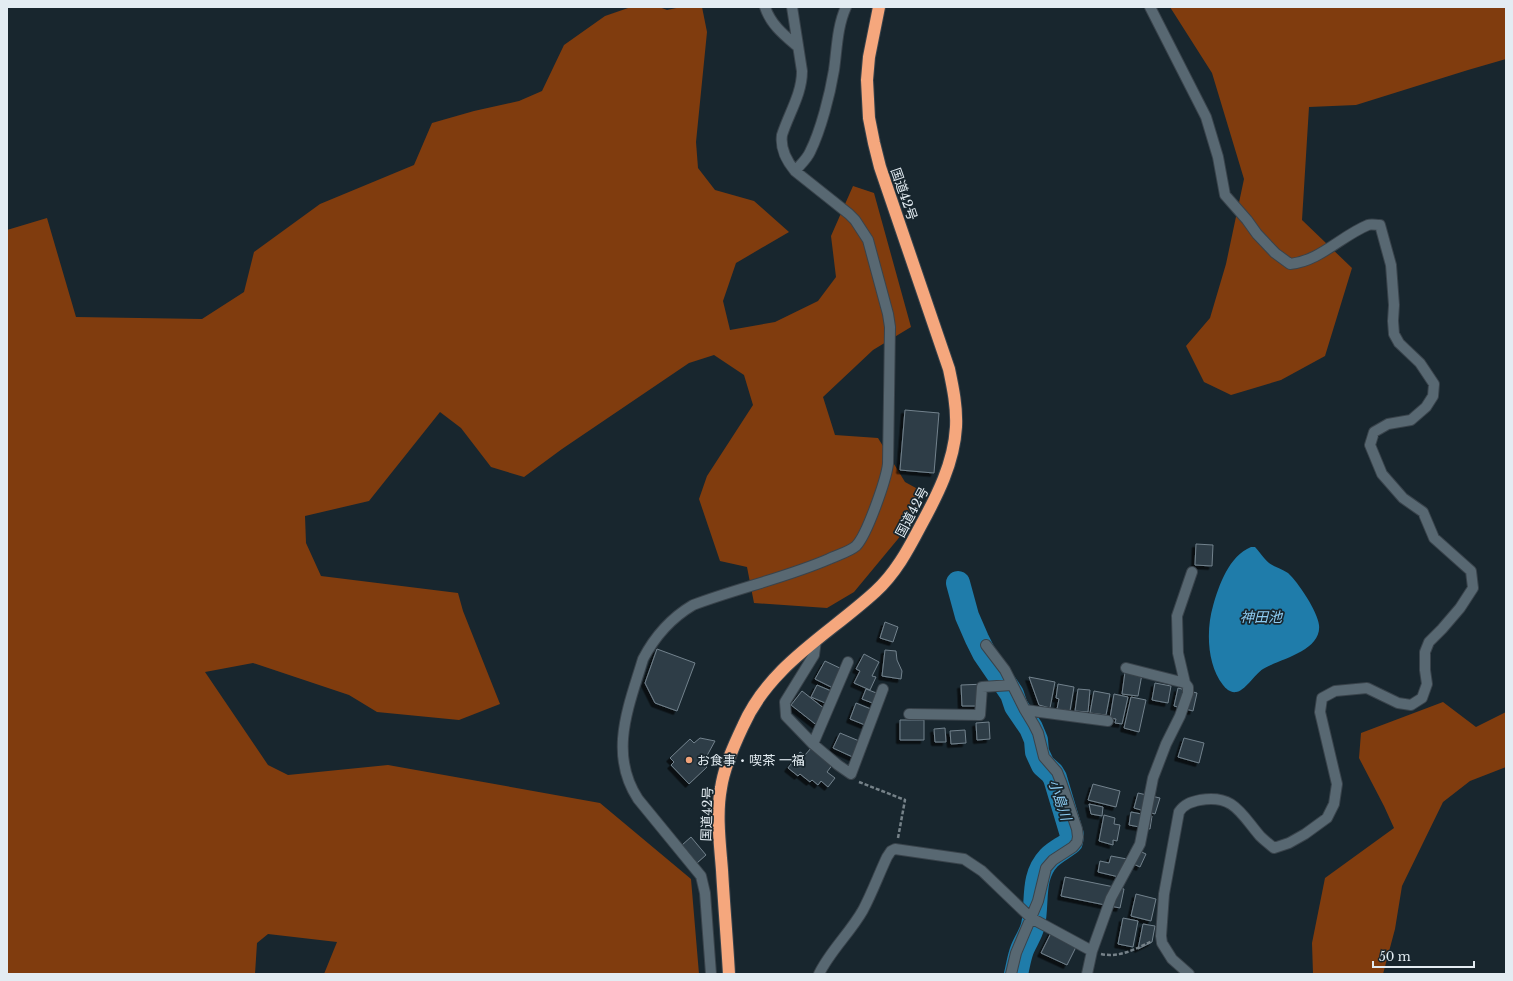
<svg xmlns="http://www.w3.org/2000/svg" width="1513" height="981" viewBox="0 0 1513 981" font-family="'Libre Baskerville','Noto Sans JP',serif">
	<defs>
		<filter id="shadow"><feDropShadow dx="-3.5" dy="3.5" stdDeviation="0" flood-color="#0009"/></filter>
	</defs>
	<rect width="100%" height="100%" fill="#18262e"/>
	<!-- forest -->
	<path fill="#803c0e" d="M631 7H659L667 10 681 7H702L707 32 696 142 698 168 715 190 754 201 789 232 736 263 723 301 730 330 775 322 818 301 836 277 831 236 853 186 874 193 911 327 873 350 823 397 835 435 878 438 905 482 925 493 912 522 854 592 827 608 754 603 747 567 720 561 699 499 707 476 753 405 744 375 714 355 689 363 562 449 524 477 491 467 461 428 440 412 369 501 305 516 306 543 321 576 458 593 463 611 500 704 459 720 377 712 349 695 253 663 205 672 268 765 288 775 388 765 600 803 691 879 699 974H324L337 942 268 934 257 943 255 974H7V230L47 218 76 317 202 319 244 292 254 252 320 204 414 165 432 123 474 111 519 101 542 91 564 45 605 16Z
		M1170 7H1506V59L1468 70 1356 105 1309 107 1302 220 1352 268 1325 356 1281 380 1231 395 1204 382 1186 346 1210 318 1226 264 1244 179 1212 73Z
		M1443 702 1476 727 1506 712V767L1470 781 1443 802 1402 886 1395 929 1383 974H1313L1312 943 1325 878 1394 828 1384 806 1359 758 1361 733Z"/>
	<!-- water -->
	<path fill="#1f7caa" d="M1251 547H1255C1260 552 1263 558 1269 563 1275 567 1282 569 1288 573 1298 582 1318 612 1319 625 1322 651 1280 659 1263 669 1255 674 1244 692 1236 692 1231 693 1226 689 1223 685 1207 665 1206 630 1213 606 1219 585 1229 556 1251 547Z"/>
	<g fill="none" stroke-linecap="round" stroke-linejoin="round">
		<!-- river -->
		<path stroke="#1f7caa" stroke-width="24" d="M958 583 967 616 977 639 984 653 1012 694 1016 706 1031 728 1036 740 1037 752 1043 765 1052 773 1055 778 1072 835 1071 842C1064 848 1056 851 1049 858 1031 877 1038 902 1033 925 1031 934 1025 942 1022 950 1019 958 1018 966 1016 974"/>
	</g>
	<!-- building -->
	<path fill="#2f3d46" stroke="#72828d" filter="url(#shadow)" d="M905 410 939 413 934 473 900 470Z
		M1196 544 1213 545 1212 566 1195 565Z
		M885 622 898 627 893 642 880 638Z
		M657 649 695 663 677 711 655 703 645 683Z
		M885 650 896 651 897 660 902 671 901 679 882 676Z
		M864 654 879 662 872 676 876 677 870 690 854 683 860 671 856 669Z
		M825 661 844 670 835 689 815 679Z
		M1125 672 1142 674 1138 696 1122 694Z
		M1029 677 1055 682 1050 708 1039 705Z
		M1155 683 1171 686 1168 703 1152 700Z
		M986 684 982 706H962L961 685Z
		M1058 684 1074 687 1070 711 1057 709 1059 699 1056 698Z
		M817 685 836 693 830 705 811 697Z
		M1178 688 1197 693 1193 711 1174 706Z
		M866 689 879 694 875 704 862 699Z
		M1078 689 1090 690 1088 712 1075 711Z
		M802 691 830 713 819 727 791 705Z
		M1094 691 1110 694 1106 715 1090 713Z
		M1114 694 1128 697 1122 724 1115 723 1116 719 1110 718Z
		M1131 697 1146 700 1139 732 1124 728Z
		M856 703 871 709 865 725 850 719Z
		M900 720H924V740H900Z
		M989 722 990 739 977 740 976 723Z
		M945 728 946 742H935L934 729Z
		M965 730 966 743 951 744 950 731Z
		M840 733 864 743 857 759 833 748Z
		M700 738 715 741 703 763 707 767 689 784 671 765 674 762 670 758 690 739 694 743Z
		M1184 738 1204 743 1199 763 1178 757Z
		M812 747 833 764 827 772 835 778 828 787 821 781 818 785 812 780 810 782 800 774 798 776 788 768 800 752 805 755Z
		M1093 784 1120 791 1116 807 1088 800Z
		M1138 793 1160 798 1155 814 1134 808Z
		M1089 804 1103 807 1102 816 1091 814Z
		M1131 812 1152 816 1150 829 1129 825Z
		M1104 815 1115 818 1114 824 1120 825 1117 841 1113 840V845L1099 841Z
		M691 837 706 855 697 863 682 845Z
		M1133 848 1146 854 1140 867 1127 861Z
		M1111 856 1127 859 1123 878 1098 872 1100 861 1109 863Z
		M1065 877 1124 889 1120 908 1061 896Z
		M1136 894 1156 899 1151 921 1131 916Z
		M1123 918 1138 921 1133 947 1118 944Z
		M1143 924 1155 926 1152 942 1138 949Z
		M1053 929 1079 941 1067 965 1041 953Z"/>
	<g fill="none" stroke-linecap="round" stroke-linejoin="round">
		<!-- street casing -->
		<g stroke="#39434b" stroke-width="12">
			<path id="street" d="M765 7C771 25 784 35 798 47
				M1150 7 1206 117 1218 157 1225 195 1247 220 1257 234 1275 253 1290 264C1320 261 1341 236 1368 225 1371 224 1376 225 1380 225L1391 265 1394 305 1393 321 1394 334 1399 343 1420 363 1434 384 1433 396 1426 407 1411 420 1388 424 1374 432 1370 445 1382 474 1403 498 1423 512 1434 538 1471 571 1473 588 1460 608 1442 629 1429 642 1425 652V670L1427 684 1422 698 1411 705 1398 703 1367 688 1335 691 1322 698 1320 712 1337 784 1334 804 1327 818 1305 834 1289 843 1274 848C1269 844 1264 840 1260 836 1241 814 1234 794 1200 800 1191 802 1184 804 1179 812L1164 894 1161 936 1162 943 1172 959 1189 974
				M795 171C800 165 807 159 810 152 821 130 830 94 834 70 837 49 837 27 846 7
				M816 640 814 655 785 702 786 716 813 744 838 765 851 774 883 689
				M986 645 1005 670 1025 710 1034 725 1038 733 1044 757 1057 772 1061 782 1077 829 1078 837 1077 842 1073 847 1053 860 1046 868 1038 901 1016 953 1011 974
				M1126 668 1185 683
				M1025 710 1108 721
				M909 714 980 715 982 687 1012 685
				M813 744 848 662
				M711 974 705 893 701 876 638 799C608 753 629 706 643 659 655 636 671 618 693 605 738 588 785 578 829 559 837 555 849 552 856 546 867 535 886 480 888 464L890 327 888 314 868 240 855 220 849 214 795 171C786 160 780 149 782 135 789 113 802 94 802 71L792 7
				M819 974C830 951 850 933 863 910 872 893 879 874 887 857L891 851 895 849 964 859 982 871 1031 918 1092 951
				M1087 974 1092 951 1111 898 1140 844 1153 778 1166 744 1180 716 1188 693V687L1185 683 1178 653 1177 616 1192 572"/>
		</g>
		<!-- highway casing -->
		<g stroke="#39434b" stroke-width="14">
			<path id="highway" d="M729 974C727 939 724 905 722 870 720 844 716 814 721 788 724 767 734 745 743 726 770 665 828 635 875 592 895 574 908 550 920 527 937 496 954 463 956 427 957 407 953 388 949 369L880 167 874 143 869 118 867 80 869 57 879 7"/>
		</g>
		<!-- path -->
		<path stroke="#768289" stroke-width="2.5" stroke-dasharray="4 2" stroke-linecap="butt" d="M859 782 905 800 898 838
			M1101 954C1119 958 1136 949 1152 941"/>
		<!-- street -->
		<use href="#street" stroke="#586872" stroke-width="10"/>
		<!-- highway -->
		<use href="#highway" stroke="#f5a77d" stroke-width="12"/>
	</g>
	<!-- markers -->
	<circle fill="#f0a279" stroke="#18262e" stroke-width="1.5" cx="689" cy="760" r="4"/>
	<g text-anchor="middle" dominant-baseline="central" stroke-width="3.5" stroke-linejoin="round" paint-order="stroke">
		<!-- street labels -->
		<g font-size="13" fill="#e3ecf2" stroke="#18262e">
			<text transform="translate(904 194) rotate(71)">国道42号</text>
			<text transform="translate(912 512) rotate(-62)">国道42号</text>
			<text transform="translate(707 814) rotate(-88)">国道42号</text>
		</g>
		<!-- poi labels -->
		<g font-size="13" fill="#e3ecf2" stroke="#18262e" text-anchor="start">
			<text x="697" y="760">お食事・喫茶 一福</text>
		</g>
		<!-- water labels -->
		<g font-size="14" font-style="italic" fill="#8dcbf1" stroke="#18262e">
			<text x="1261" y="617">神田池</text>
			<text transform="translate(1060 800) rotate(71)">小島川</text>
		</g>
	</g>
	<!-- border -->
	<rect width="1513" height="981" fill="none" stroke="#e3ecf2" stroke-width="16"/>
	<!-- scale -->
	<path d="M1373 961v6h101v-6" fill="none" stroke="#e3ecf2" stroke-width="2"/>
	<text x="1379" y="961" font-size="12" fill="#e3ecf2" stroke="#18262e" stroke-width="3" paint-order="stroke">50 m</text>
</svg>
